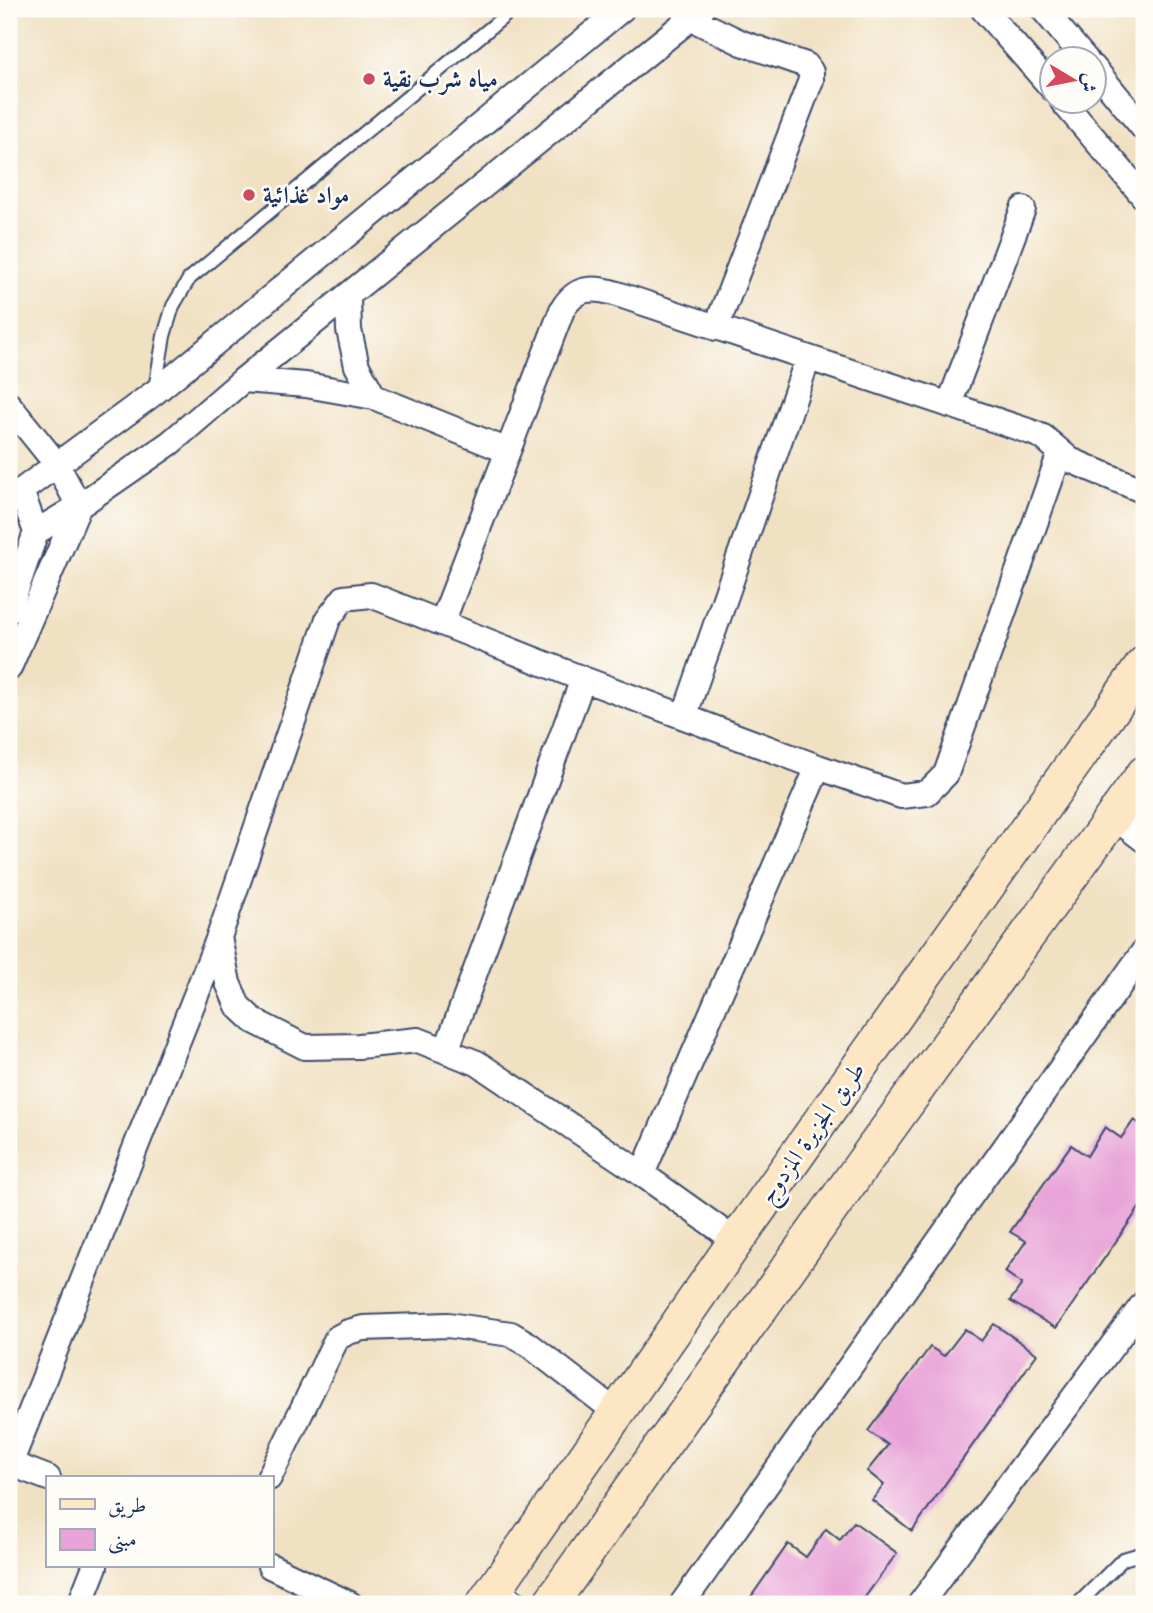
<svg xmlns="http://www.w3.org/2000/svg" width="1153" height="1613" viewBox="0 0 1153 1613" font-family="Cardo,Amiri,serif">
	<rect width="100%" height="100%" fill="#fdfcf7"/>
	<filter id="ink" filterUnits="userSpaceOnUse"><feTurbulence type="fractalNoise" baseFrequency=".0143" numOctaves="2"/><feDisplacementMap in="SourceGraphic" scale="14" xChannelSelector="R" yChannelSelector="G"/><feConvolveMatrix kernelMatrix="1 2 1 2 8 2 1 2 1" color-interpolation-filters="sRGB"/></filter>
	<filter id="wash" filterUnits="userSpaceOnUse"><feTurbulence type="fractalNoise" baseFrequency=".00686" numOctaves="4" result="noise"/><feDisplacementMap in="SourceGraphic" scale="28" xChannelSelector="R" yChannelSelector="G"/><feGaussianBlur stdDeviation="1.57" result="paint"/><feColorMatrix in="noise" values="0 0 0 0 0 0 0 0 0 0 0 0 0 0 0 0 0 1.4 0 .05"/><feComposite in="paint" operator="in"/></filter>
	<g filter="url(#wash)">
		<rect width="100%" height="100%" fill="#f1e1c3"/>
		<g id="blocks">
			<!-- building -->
			<path fill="#e8a3d8" d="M1134 1120 1144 1127V1201L1056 1328 1010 1301 1022 1284 1005 1272 1026 1241 1010 1232 1071 1145 1087 1156 1105 1127 1121 1138Z
				M994 1324 1037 1354 912 1531 872 1500 884 1485 867 1471 888 1445 868 1431 930 1347 944 1356 965 1329 981 1341Z
				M854 1522 897 1553 860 1604H746L788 1544 806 1557 826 1529 840 1540Z"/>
		</g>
	</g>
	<g filter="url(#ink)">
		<use href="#blocks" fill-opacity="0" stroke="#3b4a6d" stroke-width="2"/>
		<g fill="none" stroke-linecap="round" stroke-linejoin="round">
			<!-- service casing -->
			<g stroke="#3b4a6d" stroke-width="16">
				<path id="service" d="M155 389 164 336 173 306 189 279 513 9
					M1078 1604 1123 1559 1144 1553"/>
			</g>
			<!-- minor casing -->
			<g stroke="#3b4a6d" stroke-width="28">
				<path id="minor" d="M983 9 1052 88
					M1043 9 1086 60
					M690 18 742 43 806 65 811 72V80L716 328
					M1094 68 1144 129
					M1063 102 1144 197
					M348 297 349 330 357 366 374 397
					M243 380 306 385 374 397 508 451
					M9 405 58 466 79 506
					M949 405 1023 209
					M36 532 79 506 170 443 243 380 702 9
					M9 610 36 532 21 491 154 393 622 9
					M442 623 562 310C575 288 590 286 614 293L1031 432 1043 437 1070 460 1144 491
					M9 668 79 506
					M684 717 808 358
					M1114 817 1144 840
					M219 937 228 983 238 1006 254 1021 305 1047 359 1046 418 1040 477 1063 642 1174 736 1241
					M446 1051 583 679
					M642 1174 818 767
					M9 1463 48 1478
					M10 1464 219 937 328 619 344 598 371 595 583 679 818 767 901 796 927 793 946 774 1060 453
					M269 1478 337 1338 348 1332 363 1328 448 1325 511 1334 528 1344 616 1412
					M270 1566 350 1604
					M493 1589 517 1604
					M80 1604 95 1566
					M682 1604 1144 951
					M920 1604 1144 1303"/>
			</g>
			<!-- secondary casing -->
			<g stroke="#3b4a6d" stroke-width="38">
				<path id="secondary" d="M484 1604 736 1241 1144 664
					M550 1604 861 1166 1144 774"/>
			</g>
			<!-- service -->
			<use href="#service" stroke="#fff" stroke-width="12"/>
			<!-- minor -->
			<use href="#minor" stroke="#fff" stroke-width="24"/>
			<!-- secondary -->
			<use href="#secondary" stroke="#fce6c4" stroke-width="35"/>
		</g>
	</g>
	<!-- markers -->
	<g fill="#d1495b" stroke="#fdfcf7" stroke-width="2.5">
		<circle cx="369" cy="79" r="7"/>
		<circle cx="249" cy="195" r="7"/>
	</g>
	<g text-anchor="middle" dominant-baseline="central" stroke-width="5" stroke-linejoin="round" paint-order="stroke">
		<!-- poi labels -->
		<g font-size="24" font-weight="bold" fill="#1b2f5e" stroke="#fdfcf7" text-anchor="start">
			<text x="383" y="79">مياه شرب نقية</text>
			<text x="263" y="195">مواد غذائية</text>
		</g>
		<!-- street labels -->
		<g font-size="24" fill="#1b2f5e" stroke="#fdfcf7">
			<text transform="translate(812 1133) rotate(-55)">طريق الجزيرة المزدوج</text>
		</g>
	</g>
	<!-- margin -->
	<rect width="1153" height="1613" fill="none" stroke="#fdfcf7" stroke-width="35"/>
	<!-- legend -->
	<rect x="46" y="1476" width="228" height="91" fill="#fdfcf7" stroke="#a3aaba" stroke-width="2"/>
	<rect x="60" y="1499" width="35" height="10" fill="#fce6c4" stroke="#a3aaba" stroke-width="2"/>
	<text x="108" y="1512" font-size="21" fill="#1b2f5e">طريق</text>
	<rect x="60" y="1529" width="35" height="21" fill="#e8a3d8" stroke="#a3aaba" stroke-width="2"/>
	<text x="108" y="1546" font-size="21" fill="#1b2f5e">مبنى</text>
	<!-- north arrow -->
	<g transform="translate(1073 80) rotate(100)"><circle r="33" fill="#fdfcf7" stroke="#a3aaba" stroke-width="2"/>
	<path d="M0-5L12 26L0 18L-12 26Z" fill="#d1495b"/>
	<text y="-10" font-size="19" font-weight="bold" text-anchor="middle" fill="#1b2f5e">ش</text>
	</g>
</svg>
